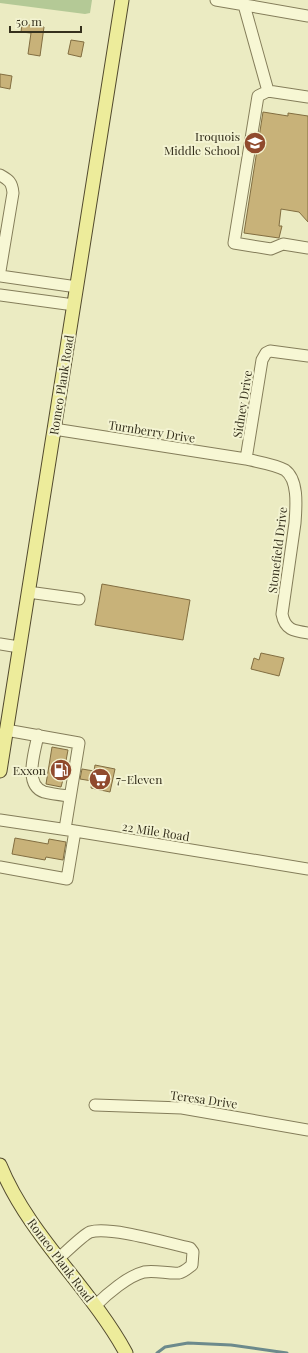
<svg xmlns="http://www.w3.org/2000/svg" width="308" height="1353" viewBox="0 0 308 1353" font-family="'Playfair Display',serif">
	<rect width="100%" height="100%" fill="#ebebc2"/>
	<!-- green -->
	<path fill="#b4c996" d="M0 0H92L90 13 85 14 0 3Z"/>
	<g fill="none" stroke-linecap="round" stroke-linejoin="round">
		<!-- stream -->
		<path stroke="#6c8a8c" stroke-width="3" d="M157 1353 165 1347 188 1343 231 1345 287 1353"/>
	</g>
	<!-- building -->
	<path fill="#c8b279" stroke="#826e41" d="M22 24 44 27 40 56 28 54 31 33 21 32Z
		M71 40 84 42 81 57 68 54Z
		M0 74 12 76 10 89 0 87Z
		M263 112 288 116V113L308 116V222L299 212 281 209 279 226H282L279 238 244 233Z
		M102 584 190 600 183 640 95 625Z
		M261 653 284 658 279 676 251 669 254 658 259 660Z
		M52 747 68 750 65 766 68 767 66 776H64L61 787 46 784Z
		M95 765 115 769 110 792 91 788 92 781 80 779 82 769 94 771Z
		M15 838 48 844 49 839 66 842 63 860 46 857 45 860 12 854Z"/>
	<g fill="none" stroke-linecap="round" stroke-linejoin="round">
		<!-- minor casing -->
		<g stroke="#847d5a" stroke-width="13">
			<path id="minor" d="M216 0 308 16
				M244 5 268 91 308 97
				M268 91 258 96 234 243 271 249 283 244 308 248
				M0 175C9 180 12 182 13 193L0 271
				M0 276 77 287
				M0 295 74 305
				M54 429 246 459C258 462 274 464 285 470 299 480 296 508 295 523L282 614C285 630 294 631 308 633
				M246 459 262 360 266 353 270 351 308 356
				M28 592 79 599
				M0 644 19 647
				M6 730 79 743 65 829
				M38 735C35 751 23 785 44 792 52 794 61 795 69 796
				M0 820 75 831 308 869
				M0 867 67 879 75 831
				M95 1105 182 1108 308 1130
				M59 1258C65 1253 83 1235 90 1232 110 1226 167 1243 190 1248L193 1252 192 1265C188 1268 184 1272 179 1273 168 1274 156 1270 144 1272 128 1276 107 1294 96 1305"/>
		</g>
		<!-- major casing -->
		<g stroke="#524a2e" stroke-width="15">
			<path id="major" d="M0 771 122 0
				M0 1165C29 1236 90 1287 126 1353"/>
		</g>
		<!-- minor -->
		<use href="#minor" stroke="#f7f7d4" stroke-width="11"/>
		<!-- major -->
		<use href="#major" stroke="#edec9b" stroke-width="13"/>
	</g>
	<!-- icons -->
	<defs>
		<g id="school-disc" transform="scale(1.15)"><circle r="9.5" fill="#904a2d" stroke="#f3f3d1"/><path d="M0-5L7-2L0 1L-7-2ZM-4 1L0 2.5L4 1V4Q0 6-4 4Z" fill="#fff"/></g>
		<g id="fuel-disc" transform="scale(1.15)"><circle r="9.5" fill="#904a2d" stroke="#f3f3d1"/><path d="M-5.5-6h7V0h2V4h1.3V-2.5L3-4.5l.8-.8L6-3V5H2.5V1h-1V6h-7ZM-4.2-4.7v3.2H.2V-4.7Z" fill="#fff"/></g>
		<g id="supermarket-disc" transform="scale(1.15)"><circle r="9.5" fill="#904a2d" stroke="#f3f3d1"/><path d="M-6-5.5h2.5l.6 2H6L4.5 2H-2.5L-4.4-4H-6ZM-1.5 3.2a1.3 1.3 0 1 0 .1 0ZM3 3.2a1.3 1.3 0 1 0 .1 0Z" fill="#fff"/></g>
	</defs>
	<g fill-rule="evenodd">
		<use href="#school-disc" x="255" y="143"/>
		<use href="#fuel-disc" x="61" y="770"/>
		<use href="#supermarket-disc" x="100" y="779"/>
	</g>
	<g text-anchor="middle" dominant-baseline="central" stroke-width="4" stroke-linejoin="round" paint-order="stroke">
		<!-- poi labels -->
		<g font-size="12" fill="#35301d" stroke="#f3f3d1" text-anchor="end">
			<text x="240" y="136">Iroquois<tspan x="240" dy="14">Middle School</tspan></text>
			<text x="46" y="770">Exxon</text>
			<text x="116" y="779" text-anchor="start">7-Eleven</text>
		</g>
		<!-- street labels -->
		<g font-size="12" fill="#35301d" stroke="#f3f3d1">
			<text transform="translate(61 385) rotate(-81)">Romeo Plank Road</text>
			<text transform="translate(242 404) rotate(-81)">Sidney Drive</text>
			<text transform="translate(152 431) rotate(9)">Turnberry Drive</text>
			<text transform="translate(277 550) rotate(-83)">Stonefield Drive</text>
			<text transform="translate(156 831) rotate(9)">22 Mile Road</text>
			<text transform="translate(204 1099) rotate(8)">Teresa Drive</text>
			<text transform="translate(61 1260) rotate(53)">Romeo Plank Road</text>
		</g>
	</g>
	<!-- scale -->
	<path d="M10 26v6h71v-6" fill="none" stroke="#35301d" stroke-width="2"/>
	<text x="16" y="26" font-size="12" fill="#35301d" stroke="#f3f3d1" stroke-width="3" paint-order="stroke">50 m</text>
</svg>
